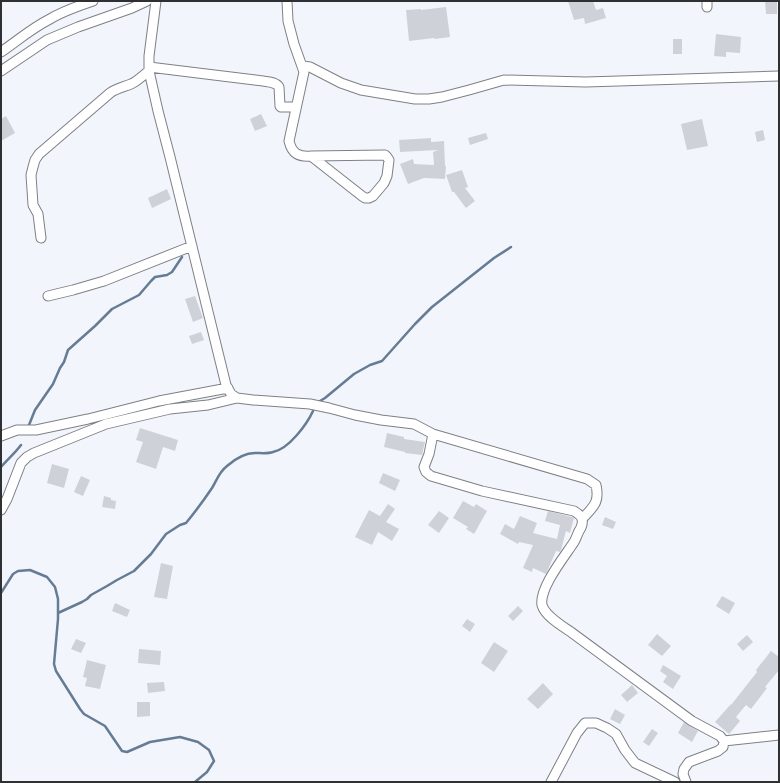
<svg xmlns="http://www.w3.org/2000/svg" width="780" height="783" viewBox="0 0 780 783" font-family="'Work Sans',sans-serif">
	<rect width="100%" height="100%" fill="#f2f6fc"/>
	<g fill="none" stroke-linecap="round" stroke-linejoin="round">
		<!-- stream -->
		<path stroke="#667b94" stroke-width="2.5" d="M320 401 325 398 354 374 370 365 382 361 415 324 432 307 494 258 511 247
			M29 425 35 410 53 384 60 368 64 362 68 350 95 326 112 309 139 295 151 281 155 277 167 275 172 272 182 257
			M1 467C8 459 15 453 21 445
			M1 593 13 574 18 571 30 570 47 577 55 587 58 599V619L54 664 56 671 80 709 84 714 105 726 122 751 127 752 150 742 180 737 198 742 209 750 214 761 207 772 195 782
			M58 613 82 602 87 599 91 595 107 586 117 580 134 571 151 554 166 534 180 525 186 523C195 512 204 500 212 488 217 480 219 472 227 466 235 459 245 453 255 453 261 453 268 454 273 452 289 449 307 424 313 411"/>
	</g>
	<!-- building -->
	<path fill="#ced2d8" d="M568 1H593L596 10 603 8 606 18 585 24 584 18 574 20Z
		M765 1H777V14H766Z
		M446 7 450 37 435 39 434 38 409 41 406 10 421 9V10Z
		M716 34 741 37 740 53 726 52V57L714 56Z
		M673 39H682V54H673Z
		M261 114 267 126 255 131 250 119Z
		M6 116 15 133 1 141V119Z
		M702 119 708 146 687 150 681 124Z
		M763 130 765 140 757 142 755 132Z
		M486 133 488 139 470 145 468 138Z
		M431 138V142L444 141 445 166H446L445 179 424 178 408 184 400 164 413 159 414 164 434 165 433 152 438 150 400 152 399 140Z
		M462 170 468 187 465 188 475 201 466 208 454 192H452L446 175Z
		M167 189 171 199 152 208 148 198Z
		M195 296 203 318 193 322 185 299Z
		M201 332 204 340 192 344 189 336Z
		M140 428 178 440 175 451 163 447 156 469 136 462 143 442 136 440Z
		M387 433 404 437V439L425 442 422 455 405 453V452L384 447Z
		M52 464 69 469 64 488 47 483Z
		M383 473 400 480 395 491 379 483Z
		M81 476 90 480 83 496 74 492Z
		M104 496 111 498V500L116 501 115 509 102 507Z
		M463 501 474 507 476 504 487 511 474 534 466 529 468 527 453 518Z
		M388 504 395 509 386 522 399 529 392 541 378 532 372 545 355 537 369 510 380 516Z
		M439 511 449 518 439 533 428 525Z
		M548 511 572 517 574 518 570 533 566 531 561 550 560 552 556 551 546 574 533 568 532 572 523 568 533 545 519 542 518 544 500 534 505 524 514 529 520 516 537 523 533 533 557 539 560 525 545 521Z
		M605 517 616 522 613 529 602 525Z
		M161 563 173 566 167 599 154 597Z
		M722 596 735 603 729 614 716 606Z
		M115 603 130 610 127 617 112 611Z
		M518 606 523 611 513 621 508 616Z
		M467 619 475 624 470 632 462 626Z
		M657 634 671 646 662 656 648 645Z
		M747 635 753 642 743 651 737 644Z
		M76 639 86 643 81 653 71 649Z
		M494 642 508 651 494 672 481 663Z
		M139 649 161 651 160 665 138 663Z
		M771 651 779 657V670L765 687 767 688 751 709 746 705 736 717 740 721 729 734 715 722 731 704V705L757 672 756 670Z
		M87 660 106 665 100 689 85 686 87 678 83 677Z
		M663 665 681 676 673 689 663 682 667 676 660 671Z
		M164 682 165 691 148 693 147 683Z
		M543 683 553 694 538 709 527 699Z
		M632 685 638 693 627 702 621 695Z
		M137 702H150V716L137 717Z
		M615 709 625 715 620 724 610 719Z
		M684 722 698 731 692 742 678 733Z
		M652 729 658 733 649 746 643 742Z"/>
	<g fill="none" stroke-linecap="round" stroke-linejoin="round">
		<!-- street casing -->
		<g stroke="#7d8085" stroke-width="11">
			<path id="street" d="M156 1 149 56V71L158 111 170 157 226 385 231 394 237 398 253 400 310 404 329 408 355 415 381 420 414 424 433 434 429 454 424 467 426 472 431 476 482 491 574 511C577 513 581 515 582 519 583 523 581 528 579 531 577 535 576 539 574 542 565 556 539 588 542 605 545 616 562 626 571 632L692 721 720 736 724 741 723 747 718 751 689 762 684 769 683 774 686 782
				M287 1 288 21 294 44 304 72 289 141C292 154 299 157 311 156L385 155 387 157 389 160 387 176 384 183 373 196 369 198H365L362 196 311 156
				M707 1V7
				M1 52C17 41 32 28 50 19 63 11 78 6 93 1
				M303 66 310 67 341 83 361 90 415 99H429L442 97 469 90 504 80 586 82 779 76
				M149 67 263 81C269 82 276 82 279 87L280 106 281 107H296
				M1 71 47 40 78 27 132 8 147 1
				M41 238 38 214 33 205 31 175 33 167 35 160 39 154 110 93C117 88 124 87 131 84 138 81 143 75 149 71
				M48 296 73 290 104 281 192 246
				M433 434 587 479 596 485C600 503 593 507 582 519
				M1 436 17 430H36L88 419 159 401 228 388
				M1 510 7 499 21 463 27 457 34 453 106 424 170 409 208 405 237 398
				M724 741 779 735
				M551 782 577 733 585 723H596L607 728 616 734 625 750 635 763 675 782"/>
		</g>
		<!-- street -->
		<use href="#street" stroke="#fff" stroke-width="9"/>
	</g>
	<!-- border -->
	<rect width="780" height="783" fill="none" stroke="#2e3032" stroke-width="4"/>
</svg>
